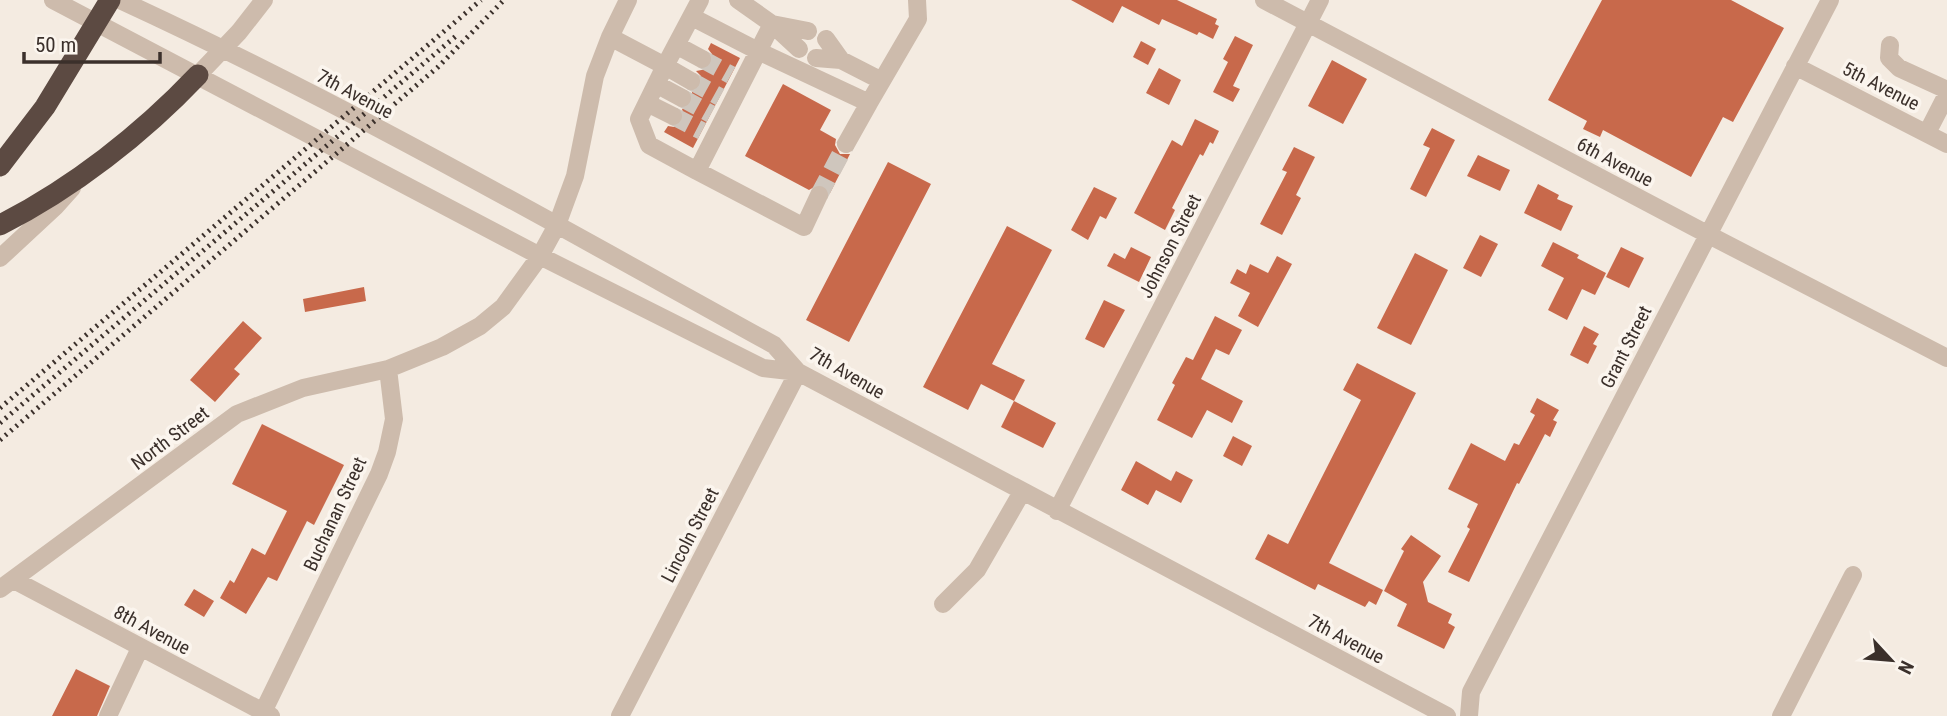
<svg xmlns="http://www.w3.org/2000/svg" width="1947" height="716" viewBox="0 0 1947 716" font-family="'Roboto Condensed',sans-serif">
	<rect width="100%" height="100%" fill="#f4ebe1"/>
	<!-- building -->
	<path fill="#c8694b" d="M1071 0H1177L1217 19 1215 24 1219 26 1213 39 1199 32 1197 35 1162 19 1159 25 1122 6 1113 23Z
		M1602 0H1731L1784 28 1733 122 1723 117 1691 177 1603 130 1600 137 1583 129 1587 121 1548 100Z
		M1235 36 1253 45 1233 86 1240 89 1233 102 1213 92 1228 62 1223 59Z
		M1141 41 1156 49 1148 65 1133 57Z
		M711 43 740 58 693 148 664 132 668 126 674 127 683 122 684 115 682 109 692 104V92L701 86V76L696 71 707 69 712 64V54L708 49Z
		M1332 60 1367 79 1343 124 1308 106Z
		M1159 68 1181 80 1169 105 1146 93Z
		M783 84 831 110 820 130 836 139 835 145 840 154H850L830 193 824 185 819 184 809 190 745 156Z
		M1195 119 1219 131 1213 144 1210 142 1203 156 1200 154 1172 208 1175 210 1165 230 1134 213 1172 140 1182 146Z
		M1432 128 1455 140 1426 197 1410 189 1430 148 1423 145Z
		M1294 147 1315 157 1296 195 1301 198 1282 235 1260 224 1287 172 1282 170Z
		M1478 155 1510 170 1500 191 1467 176Z
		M888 162 931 184 849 342 806 320Z
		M1538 184 1559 195 1557 199 1573 206 1561 231 1524 213Z
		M1094 187 1117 198 1106 219 1100 216 1088 240 1071 230Z
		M1007 226 1052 250 992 364 1025 380 1014 401 981 384 968 410 923 387Z
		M1480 235 1498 244 1481 277 1463 268Z
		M1553 242 1579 255 1577 258 1606 273 1595 295 1582 289 1567 320 1548 310 1564 278 1541 266Z
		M1131 247 1151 257 1139 282 1107 266 1114 253 1125 259Z
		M1621 247 1644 258 1629 288 1606 277Z
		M1415 253 1448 270 1411 345 1377 328Z
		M1277 256 1292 264 1258 327 1238 316 1250 293 1230 283 1237 269 1246 274 1250 264 1268 273Z
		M364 287 366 301 305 312 303 299Z
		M1104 300 1125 310 1104 348 1085 339Z
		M1215 316 1242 330 1229 355 1216 349 1201 379 1243 401 1232 423 1207 410 1192 438 1157 420 1175 385 1172 383 1186 357 1193 360Z
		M243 321 262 338 234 369 240 374 215 402 190 380Z
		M1584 326 1599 334 1593 344 1597 346 1588 364 1570 355Z
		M1357 363 1416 393 1329 563 1383 590 1376 605 1369 601 1365 607 1318 584 1315 590 1255 559 1268 534 1288 544 1361 400 1343 390Z
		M1537 398 1559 410 1553 420 1557 422 1550 437 1545 434 1519 484 1517 483 1469 582 1448 572 1470 529 1467 527 1478 504 1448 489 1471 443 1505 461 1514 443 1519 445 1535 415 1530 412Z
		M1014 401 1056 423 1043 448 1001 427Z
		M262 424 344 465 314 525 307 521 277 581 268 577 246 614 220 598 230 580 234 583 252 548 265 555 287 511 232 484Z
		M1233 436 1252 446 1242 466 1223 456Z
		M1136 461 1171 481 1176 471 1193 480 1181 503 1156 490 1148 505 1121 490Z
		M1411 535 1441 556 1423 582 1428 602 1452 614 1448 623 1455 627 1444 649 1397 626 1407 604 1384 591 1404 551 1401 549Z
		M194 589 214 601 204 617 184 605Z
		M76 669 110 686 97 716H52Z"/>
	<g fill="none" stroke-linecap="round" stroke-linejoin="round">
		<!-- minor-tunnel -->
		<path stroke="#cfc6bd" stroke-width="18" stroke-dasharray="18 9" stroke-linecap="butt" d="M702 59 731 75
			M691 81 720 97
			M682 98 711 114
			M673 116 702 131
			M819 195 846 144"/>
		<!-- minor -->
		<path stroke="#cdbbac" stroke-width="18" d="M53 0 540 256 763 368 798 372
			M120 0C344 103 558 226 774 345L798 372 1447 716
			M738 0 772 24 799 49
			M1264 0 1707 234 1947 358
			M692 17 758 51 869 103 918 19 917 0
			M772 24 808 31
			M610 37 665 66 700 0
			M826 39 841 60
			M676 45 702 59
			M1890 45 1889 58 1899 68 1947 90
			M816 58 841 60 882 81
			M1795 66 1947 144
			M198 75 239 32 264 0
			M691 81 665 66 639 119 649 145 697 171 772 24
			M656 84 682 98
			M647 103 673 116
			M1927 133 1947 94
			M846 144 869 103
			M697 171 804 227 819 195
			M0 258 55 207 72 188
			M1057 511 1320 0
			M14 580 271 716
			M0 589 237 414 303 388 388 369 442 347 480 326 503 307 540 256 557 225 575 176 595 76 610 37 628 0
			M943 604 977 570 1022 492
			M263 712 379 474 387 452 394 419 388 369
			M108 716 140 648
			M620 716 798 372
			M1469 716 1471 692 1830 0
			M1781 716 1853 575"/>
		<!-- highway -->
		<path stroke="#5c4a42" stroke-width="21" d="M0 166 45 107 110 0
			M0 225C73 188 142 134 198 75"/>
		<!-- rail -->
		<path stroke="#3b302b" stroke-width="5" stroke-dasharray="2 5" stroke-linecap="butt" d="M0 408 481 0
			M0 423 456 36
			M0 440 438 67 504 0"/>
	</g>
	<g text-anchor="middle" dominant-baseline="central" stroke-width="7" stroke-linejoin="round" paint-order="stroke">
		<!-- street labels -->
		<g font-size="19" fill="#3b302b" stroke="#fbf5ee">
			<text transform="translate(1881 86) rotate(27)">5th Avenue</text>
			<text transform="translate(355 94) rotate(28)">7th Avenue</text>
			<text transform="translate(1615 162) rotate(28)">6th Avenue</text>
			<text transform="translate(1170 246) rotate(-63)">Johnson Street</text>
			<text transform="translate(1626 347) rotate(-63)">Grant Street</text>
			<text transform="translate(847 373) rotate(30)">7th Avenue</text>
			<text transform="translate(170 438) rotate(-37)">North Street</text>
			<text transform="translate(335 514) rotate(-65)">Buchanan Street</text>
			<text transform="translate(690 535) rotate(-63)">Lincoln Street</text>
			<text transform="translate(152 630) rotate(28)">8th Avenue</text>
			<text transform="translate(1346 639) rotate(28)">7th Avenue</text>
		</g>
	</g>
	<!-- north arrow -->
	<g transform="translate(1891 660) rotate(116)" stroke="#fbf5ee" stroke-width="5" paint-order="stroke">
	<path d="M0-5L12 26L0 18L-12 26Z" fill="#3b302b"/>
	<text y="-10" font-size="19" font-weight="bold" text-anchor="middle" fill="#3b302b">N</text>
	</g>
	<!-- scale -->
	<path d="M24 52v10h136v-10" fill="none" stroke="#3b302b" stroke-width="3.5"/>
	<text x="35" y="52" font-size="21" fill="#3b302b" stroke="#fbf5ee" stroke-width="5" paint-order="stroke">50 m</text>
</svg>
